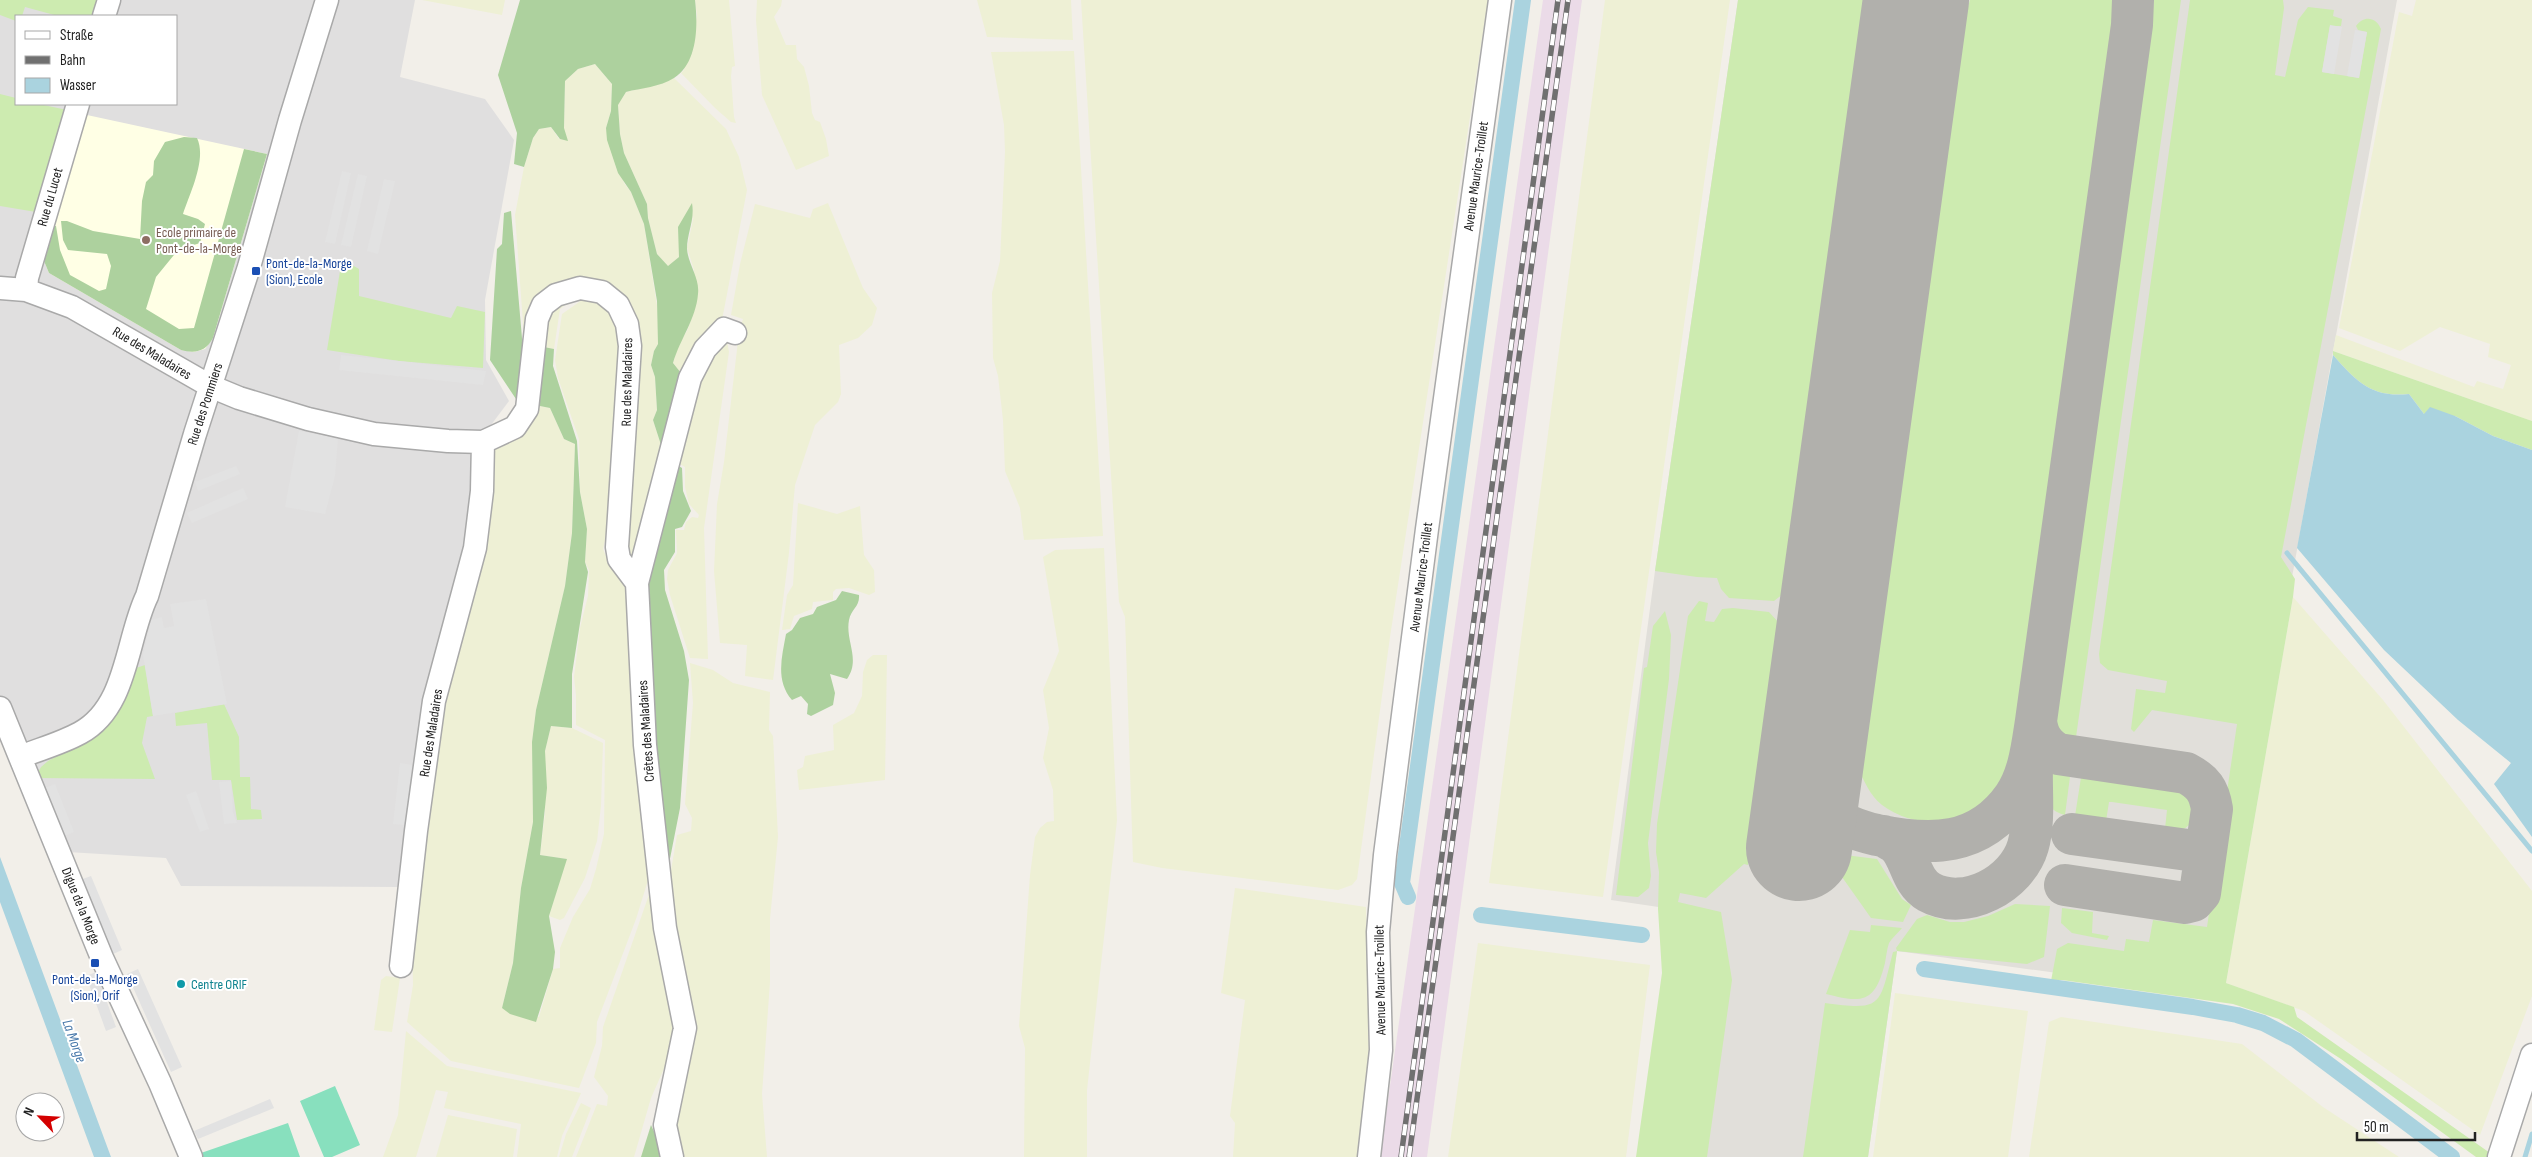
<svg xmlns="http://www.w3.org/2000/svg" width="2532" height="1157" viewBox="0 0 2532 1157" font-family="'Sofia Sans Condensed',sans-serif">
	<rect width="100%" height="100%" fill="#f2efe9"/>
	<!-- residential -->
	<path fill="#e0dfdf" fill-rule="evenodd" d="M0 0H415L400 77 485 99 514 140 485 300 486 360 509 401 491 425 480 465 399 887 181 886 166 858 68 852 0 703ZM16 16H176V104H16Z"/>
	<!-- industrial -->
	<path fill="#ebdbe8" d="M1543 0H1582L1427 1157H1380Z"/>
	<!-- education -->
	<path fill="#ffffe5" d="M87 115 267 154 213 338 205 349 194 352 181 350 49 273 44 261 45 253Z"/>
	<!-- airport -->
	<path fill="#e1dfda" d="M1738 0H2397L2216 995 1897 951 1868 1157H1637L1672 909 1611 900 1655 571Z"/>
	<!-- farmland -->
	<path fill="#eef0d5" d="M422 0H505L502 15Z
		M695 0H729L735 66 732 67 731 76 734 117 736 123 731 122 715 108 681 73 684 70 697 16Z
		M757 0H782L781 6 774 17 786 45H796L797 59 804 67 809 86 812 113 815 120 820 122 826 139 829 156 796 170 762 95 756 20Z
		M977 0H1071L1073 40 987 37Z
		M1081 0H1488L1390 637 1357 879 1352 885 1338 890 1162 868 1133 862 1125 617 1119 602Z
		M1605 0H1730L1603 897 1489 883Z
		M2416 0H2532V421L2333 351 2336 335 2474 387 2477 381 2503 389 2511 365 2488 357 2490 344 2440 327 2400 351 2339 328 2399 12 2412 16Z
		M1074 51 1103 536 1024 540 1020 508 1005 471 1003 420 998 376 993 358 992 293 1000 261 1005 152 1004 125 991 52Z
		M595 64 612 84 611 111 606 128 624 183 631 192 644 224 659 318 658 344 654 351 651 365 655 377 657 410 653 420 662 448 641 563 627 559 637 323 633 310 626 301 582 280 524 336 515 215 524 167 533 138 539 129 551 127 559 139 564 129 565 81 578 69Z
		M674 78 726 129 739 157 747 190 722 320 685 378 673 363 678 345 687 331 692 317 694 270 687 248 694 215 679 257 668 267 657 254 648 218 647 204 624 153 620 134 618 104 626 92 655 85Z
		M828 203 863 288 877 308 872 325 858 338 839 345 841 394 838 402 815 425 795 485 789 553 773 680 745 676 747 645 720 643 714 571 717 504 724 462 739 332 743 319 731 315 740 264 755 204 810 218 813 209Z
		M593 298 606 304 623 333 610 520 603 549 609 563 625 581 649 877 636 919 597 1022 596 1043 579 1088 451 1061 407 1022 413 985 412 940 422 813 491 449 535 405 550 408 564 439 575 444 572 533 565 586 536 710 532 742 533 822 521 888 513 963 502 1008 539 1017 553 969 560 968V948L573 917 590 889 596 869 604 834 605 740 576 725V695L574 677 580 628 588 596 589 570 585 562 587 529 580 492 579 439 558 378 555 360 562 314 582 300Z
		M572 300 560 309 554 349 539 346 549 314 559 303Z
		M717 340 727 341 729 352 704 528 708 659 690 658 670 595 667 579 668 570 677 553 676 530H684L686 522 692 517 698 518 699 515 689 504 685 487V467L676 462 693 380Z
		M798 503 837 514 860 506 864 555 874 570 875 592 869 595 849 588 836 589 833 592V600L813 602 812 609 794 616 790 629 782 630 787 595 793 585Z
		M1104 548 1117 820 1087 1090V1157H1024L1025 1048 1019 1026 1030 875 1035 837 1040 828 1047 822 1054 821 1053 790 1043 758 1049 728 1043 690 1059 651 1043 557 1055 550Z
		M2293 597 2383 700 2532 891V996L2480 1135 2304 1011 2226 983Z
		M873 655H887L885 780 799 790 797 770 803 767 805 756 834 750 833 725 854 713 862 696 863 672 867 660Z
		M690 663 713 670 733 683 770 692 769 730 773 736 778 837 770 919V982L762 1094 767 1157H677L674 1144 677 1092 668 888 677 835 691 831 692 818 685 804 693 703Z
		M551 726 572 728 603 743 601 806 597 841 585 878 564 918 560 920 549 916 566 859 540 855 545 813V751Z
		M652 886 675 1008 674 1046 651 1098 634 1157H576L597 1104 607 1106 608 1096 594 1077 602 1046 603 1027Z
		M1235 888 1366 907 1370 1054 1358 1157H1233L1235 1123 1230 1116 1245 1000 1221 993Z
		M1478 943 1650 965 1626 1157H1448Z
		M386 976 400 978 392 1032 374 1030 381 980Z
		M1895 993 2028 1011 2008 1157H1873Z
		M2061 1017 2242 1044 2323 1107 2399 1157H2029L2049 1022Z
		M406 1031 447 1066 581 1093 562 1136 557 1157H517L521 1124 444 1108 448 1092 436 1090 416 1157H383L398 1115Z
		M581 1103 591 1108 572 1157H559L566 1134Z
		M448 1115 517 1129 513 1157H436Z"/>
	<!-- grass -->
	<path fill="#cdebb0" d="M0 0H100L95 16H58L25 7 22 16H16V21L0 15Z
		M1738 0H1864V28L1788 573 1783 594 1774 601 1729 598 1721 589 1717 578 1697 577 1655 571Z
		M1970 0H2117L2013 761C2009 770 2007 781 2002 789 1976 828 1918 832 1882 805 1870 796 1864 780 1857 767L1958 40Z
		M2154 0H2181L2075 744 2061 739 2053 730Z
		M2190 0H2283L2284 8 2275 75 2285 77 2298 20 2308 7 2334 10 2333 16 2342 19 2341 26H2330L2322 72 2359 78 2367 32 2358 30 2356 26C2364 15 2376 17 2381 29L2281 557 2295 579 2293 597 2226 983 2294 1007 2297 1017 2490 1153 2488 1157H2476L2341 1059 2279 1019 2233 1004 2062 980 2051 981 2057 949 2068 943 2124 951 2126 939 2149 942 2153 920 2207 927 2237 724 2152 710 2134 732 2131 729 2136 689 2165 693 2167 681 2108 670 2100 663 2099 654Z
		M0 94 16 98V104H39L67 110 36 212 0 206Z
		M342 259 359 269V296L451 318 457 306 485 312 483 368 399 361 327 350Z
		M2333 351 2532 421V450L2493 436 2455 416 2424 414 2409 394C2371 398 2356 381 2333 355Z
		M1699 601 1708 603 1705 621 1714 622 1722 609 1733 608 1769 612 1781 625 1748 865 1744 864 1706 898 1680 893 1678 902 1721 912 1732 980 1707 1157H1636L1662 973 1658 909 1659 872 1656 852 1657 824 1688 616Z
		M1665 611 1671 635 1669 679 1648 843 1651 876 1649 888 1638 897 1616 895 1644 668 1647 667 1653 626Z
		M145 665 153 716 147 717 142 743 155 779 35 778 41 767 48 761 93 737 111 721 124 700 136 668Z
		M224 704 239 737 240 777H250L251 809 261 810 262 819 237 820 231 780H212L207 723 176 726 175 713Z
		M2062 768 2071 769 2065 815C2039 809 2037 777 2062 768Z
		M2082 771 2185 785C2204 799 2202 819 2182 830L2165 829 2167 810 2112 802H2109L2106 821 2075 816Z
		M1845 855 1877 859 1902 899 1911 905 1903 922 1871 918 1842 877Z
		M2015 904 2050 906 2044 957 2027 964 1897 951 1868 1157H1803L1825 1003C1883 1011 1879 1006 1893 952L1897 951 1896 948 1917 919 1927 915 1950 922H1964L1988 916Z
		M2062 908 2093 912 2092 933 2109 936 2107 940 2072 933 2061 923Z
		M1871 925 1902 928C1898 933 1892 938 1889 943 1887 949 1886 957 1885 963 1875 1002 1864 1004 1826 994L1850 930 1870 932Z"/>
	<!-- forest -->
	<path fill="#add19e" d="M520 0H695C698 25 698 63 674 78 660 87 641 88 626 92L618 105 620 134 624 153 647 204 648 218 657 254 668 266 679 257 678 227 692 203C695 220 687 233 687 249 688 264 700 278 698 294 696 319 680 339 673 363L685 378 662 448 653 420 657 410 655 377 651 365 654 351 658 344 657 301 644 224 631 192 618 173 607 140 606 128 611 111 612 84 595 64 578 69 565 81 564 128 568 141 560 139 551 127 539 129 533 138 524 167 514 164 517 133 498 75Z
		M184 137 197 138C207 159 190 193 183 214L198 219 205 224 200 243 178 250 156 277 146 309 179 329 194 328 244 149 267 154 213 338C206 351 196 354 181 350L49 273 44 261 45 253 53 226H56L60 250 70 275 99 291 106 289 111 266 107 254 68 250 63 240 61 221H67L93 231 140 239 142 201 146 182 153 175 154 161 165 142Z
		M511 211 522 338 526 346 518 402 490 360 497 249 502 244 504 213Z
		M539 346 554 349 553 366 577 441 580 492 587 529 585 562 588 572 572 674V728L551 726 545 751 547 788 540 855 567 859 549 916 555 952 553 969 536 1022 510 1014 502 1008 513 963 521 888 533 822 532 742 536 710 565 586 572 533 575 444 564 439 550 408 535 405Z
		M671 461 682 468 683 491 691 511 682 527 675 529V552L664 570 665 590 684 651 689 680 680 808 664 889 641 586Z
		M842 591 859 595C860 607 851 609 849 620 845 641 861 659 847 679L830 674 835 693 833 705 811 716 807 714 808 704 801 696 792 700C775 680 782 657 786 634L792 630 800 618 813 614 817 607 836 600Z
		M651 1125 661 1147 663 1157H641Z"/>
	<!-- pitch -->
	<path fill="#88e0be" d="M335 1086 360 1145 332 1157H324L300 1101Z
		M288 1123 300 1157H202L201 1153Z"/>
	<!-- parking -->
	<path fill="#e2e2e2" d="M2330 25 2342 27 2334 74 2322 72Z
		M2355 30 2367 32 2359 78 2347 76Z
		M342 171 351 173 335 244 325 242Z
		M358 174 367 176 351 247 341 245Z
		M384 179 395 181 378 254 367 251Z
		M341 355 399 361 486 371 483 385 339 370Z
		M299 431 338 438 335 476 325 514 285 507Z
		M236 466 240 474 198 491 195 482Z
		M243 488 248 499 192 523 187 513Z
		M206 599 227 704 153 716 143 655 151 620 162 617 164 628 174 626 170 604Z
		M400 763 412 765 405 825 393 824Z
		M231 781 233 812 237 823 224 824 219 782Z
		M55 784 74 832 62 837 42 789Z
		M196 791 209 829 200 832 186 795Z
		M91 876 122 950 111 955 80 880Z
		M138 969 182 1067 171 1072 127 974Z
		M96 972 116 1027 106 1031 86 976Z
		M270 1099 274 1108 198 1139 194 1131Z"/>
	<!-- water -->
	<path fill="#aad3df" d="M2333 355C2356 381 2371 398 2409 394L2424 414 2430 407 2455 416 2493 436 2532 450V837L2494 784 2511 763 2458 720 2384 650 2297 548Z
		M0 857 111 1157H94L0 902Z"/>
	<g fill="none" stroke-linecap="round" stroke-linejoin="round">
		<!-- stream -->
		<path stroke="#aad3df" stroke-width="5" d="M2287 553 2532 851
			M2525 1157 2532 1134"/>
		<!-- canal -->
		<path stroke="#aad3df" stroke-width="16" d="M1408 897 1402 883 1523 0
			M1481 915 1642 935
			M1924 969 2193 1007 2237 1015 2263 1023 2296 1040 2452 1157"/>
		<!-- taxiway -->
		<path stroke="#b1b0ac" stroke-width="42" d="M2036 721C2038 737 2044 746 2058 754L2186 773C2203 782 2209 790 2212 809L2200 893 2193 901 2185 903 2065 885
			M1811 751C1811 772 1815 796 1829 812 1840 825 1860 831 1877 835 1930 846 1979 847 2014 797 2029 775 2032 747 2036 721L2132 25 2133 0
			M2072 834 2195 851 2207 843
			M1884 836C1888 839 1893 841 1897 844 1911 857 1910 881 1929 892 1965 912 2017 884 2028 846 2035 821 2031 791 2032 765"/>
		<!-- runway -->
		<path stroke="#b1b0ac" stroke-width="106" d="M1799 848 1916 0"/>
		<!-- minor casing -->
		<g stroke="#a9a9a9" stroke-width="25">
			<path id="minor" d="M104 16 109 0
				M0 288 26 290 72 307 210 386 239 398 308 419 374 434 448 441 483 442 515 427 527 409 537 319 543 305 556 295 580 288 602 292 618 305 627 324 630 346 617 547 619 559 637 583
				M26 290 27 278 78 104
				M0 708 102 958 160 1083 191 1157
				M20 757C40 749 62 743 80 733 128 707 126 639 147 596L195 434 249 267 290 120 327 0
				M401 966 416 831 434 701 475 548 482 491 483 442
				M672 1157 665 1125 685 1028 665 928 645 745 637 583 690 378 705 349 724 329 735 333
				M1369 1157 1381 1050 1378 932 1385 855 1427 529 1500 0
				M2499 1157 2532 1055"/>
		</g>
		<!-- minor -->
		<use href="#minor" stroke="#fff" stroke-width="22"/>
		<!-- rail casing -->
		<g stroke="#707070" stroke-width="5.5">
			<path id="rail" d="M1401 1157 1558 0
				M1409 1157 1568 0"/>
		</g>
		<!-- rail -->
		<use href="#rail" stroke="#fff" stroke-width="4" stroke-dasharray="11" stroke-linecap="butt"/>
	</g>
	<!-- markers -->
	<circle fill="#8d6e63" stroke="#fff" stroke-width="2" cx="146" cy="240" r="5"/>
	<g fill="#1a4fb4" stroke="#fff" stroke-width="2">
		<rect x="251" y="266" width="10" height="10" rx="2.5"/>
		<rect x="90" y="958" width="10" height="10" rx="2.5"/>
	</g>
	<circle fill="#0f9aa8" stroke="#fff" stroke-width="2" cx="181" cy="984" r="5"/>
	<g text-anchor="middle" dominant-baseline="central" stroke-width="4" stroke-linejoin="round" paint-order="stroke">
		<!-- street labels -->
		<g font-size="14" fill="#222" stroke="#fff">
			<text transform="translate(1476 176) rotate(-82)">Avenue Maurice-Troillet</text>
			<text transform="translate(50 197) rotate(-74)">Rue du Lucet</text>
			<text transform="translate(152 353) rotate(31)">Rue des Maladaires</text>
			<text transform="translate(627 382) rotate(-89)">Rue des Maladaires</text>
			<text transform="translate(205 404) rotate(-72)">Rue des Pommiers</text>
			<text transform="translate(1421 577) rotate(-83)">Avenue Maurice-Troillet</text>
			<text transform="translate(646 731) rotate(-94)">Crêtes des Maladaires</text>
			<text transform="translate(431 733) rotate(-81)">Rue des Maladaires</text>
			<text transform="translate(81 906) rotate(68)">Digue de la Morge</text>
			<text transform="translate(1380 980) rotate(-91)">Avenue Maurice-Troillet</text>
		</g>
		<!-- education labels -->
		<g font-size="14" fill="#785e54" stroke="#fff" text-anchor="start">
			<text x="156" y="232">Ecole primaire de<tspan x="156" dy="16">Pont-de-la-Morge</tspan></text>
		</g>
		<!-- transit labels -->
		<g font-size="14" fill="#164399" stroke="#fff" text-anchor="start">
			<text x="266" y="263">Pont-de-la-Morge<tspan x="266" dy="16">(Sion), Ecole</tspan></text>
			<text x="95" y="979" text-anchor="middle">Pont-de-la-Morge<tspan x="95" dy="16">(Sion), Orif</tspan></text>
		</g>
		<!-- culture labels -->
		<g font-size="14" fill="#0d838f" stroke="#fff" text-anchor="start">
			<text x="191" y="984">Centre ORIF</text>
		</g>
		<!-- water labels -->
		<g font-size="15" font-style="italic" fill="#4a7aab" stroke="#fff">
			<text transform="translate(74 1041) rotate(70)">La Morge</text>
		</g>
	</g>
	<!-- legend -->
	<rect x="15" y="15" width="162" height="90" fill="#ffffff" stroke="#a7a7a7"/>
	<rect x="25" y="31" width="25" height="8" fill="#ffffff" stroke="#a7a7a7"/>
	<text x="60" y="40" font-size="15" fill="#222222">Straße</text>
	<rect x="25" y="56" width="25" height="8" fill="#707070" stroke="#a7a7a7"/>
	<text x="60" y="65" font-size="15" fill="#222222">Bahn</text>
	<rect x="25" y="78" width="25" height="15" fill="#aad3df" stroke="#a7a7a7"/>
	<text x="60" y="90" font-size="15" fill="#222222">Wasser</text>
	<!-- north arrow -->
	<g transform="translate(40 1117) rotate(295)"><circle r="24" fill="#ffffff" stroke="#a7a7a7"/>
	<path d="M0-4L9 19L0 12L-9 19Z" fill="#d40000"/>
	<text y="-8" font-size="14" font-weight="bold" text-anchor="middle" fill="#222222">N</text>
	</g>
	<!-- scale -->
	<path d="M2357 1132v8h118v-8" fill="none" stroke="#222222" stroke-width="2.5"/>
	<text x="2364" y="1132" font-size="15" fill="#222222" stroke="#ffffff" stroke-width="4" paint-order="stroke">50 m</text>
</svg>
